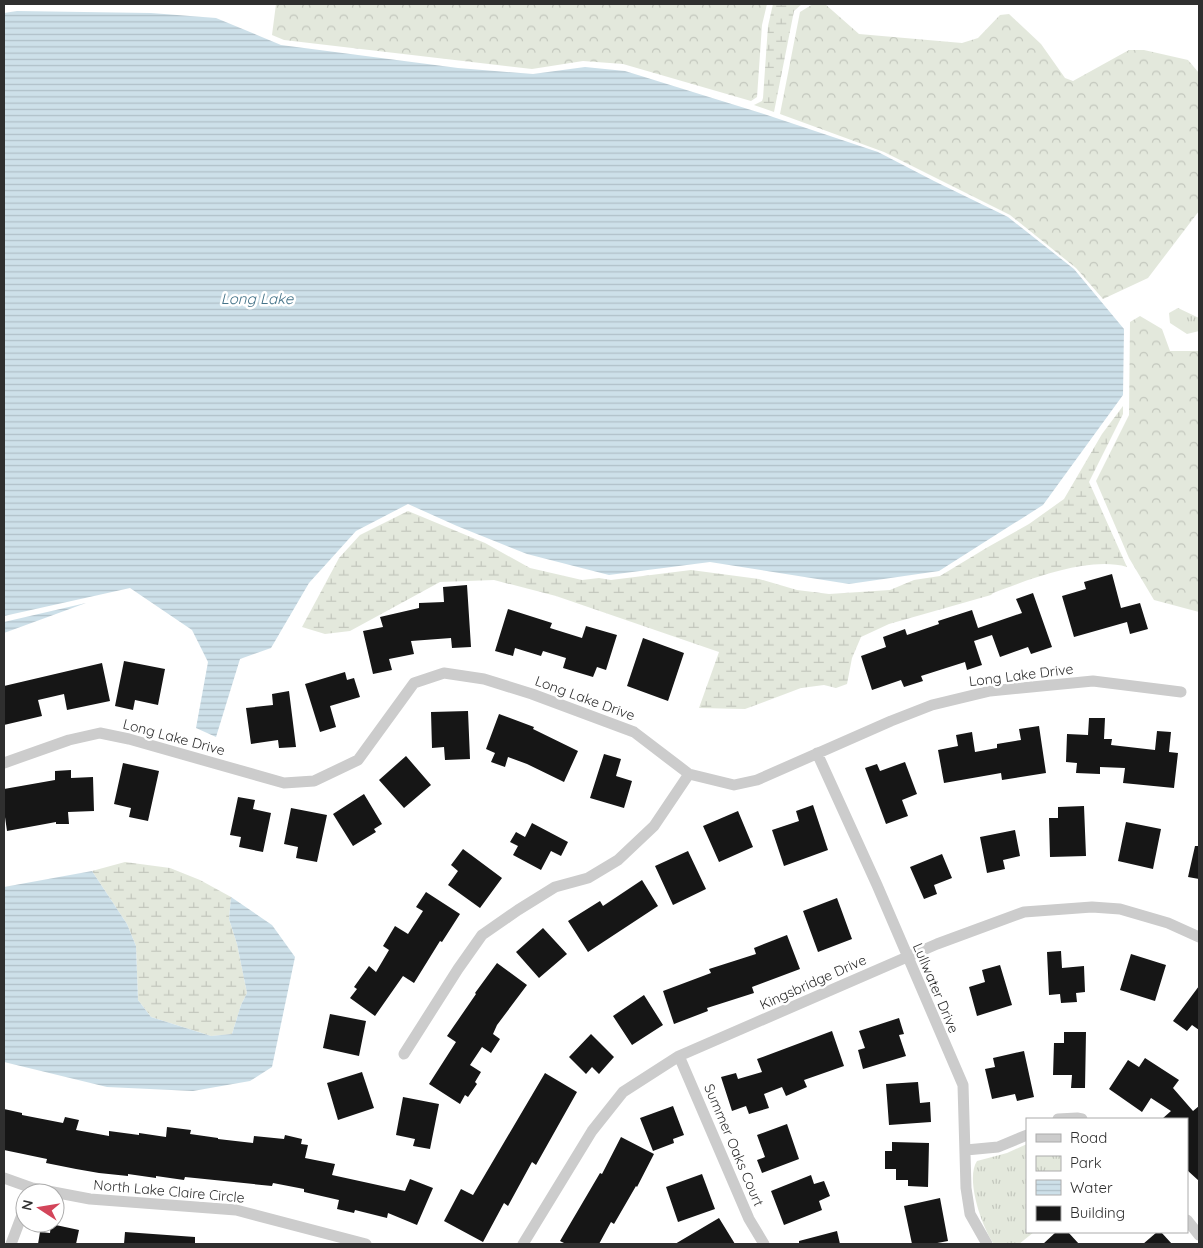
<svg xmlns="http://www.w3.org/2000/svg" width="1203" height="1248" viewBox="0 0 1203 1248" font-family="Quicksand,sans-serif">
	<defs>
		<pattern id="forest-crowns" width="20" height="18" patternUnits="userSpaceOnUse" patternTransform="scale(1.25)"><rect width="20" height="18" fill="#e3e8dc"/><path d="M2 6a3 3 0 1 1 6 0M12 15a3 3 0 1 1 6 0" fill="none" stroke="#c3c7bd"/></pattern>
		<pattern id="wetland-marsh" width="20" height="14" patternUnits="userSpaceOnUse" patternTransform="scale(1.25)"><rect width="20" height="14" fill="#e3e8dc"/><path d="M1 5h8M5 5V1M11 12h8M15 12V8" fill="none" stroke="#c3c7bd"/></pattern>
		<pattern id="park-tufts" width="24" height="20" patternUnits="userSpaceOnUse" patternTransform="scale(1.25)"><rect width="24" height="20" fill="#e3e8dc"/><path d="M3 7l-1-3M5 7V3M7 7l1-3M15 17l-1-3M17 17v-4M19 17l1-3" fill="none" stroke="#c3c7bd"/></pattern>
		<pattern id="water-rules" width="6" height="5" patternUnits="userSpaceOnUse" patternTransform="scale(1.25)"><rect width="6" height="5" fill="#cde0e9"/><path d="M0 2.5h6" fill="none" stroke="#b0c0c8"/></pattern>
	</defs>
	<rect width="100%" height="100%" fill="#fff"/>
	<!-- forest -->
	<path fill="url(#forest-crowns)" d="M276 4H767L762 25 757 97 751 101 623 64 583 61 532 69 284 40 272 35Z
		M813 4H825L859 34 962 43 978 38 1000 15 1009 14 1041 44 1065 78 1073 81 1129 50H1144L1188 60 1199 73V211L1148 278 1103 299 1076 268 1010 215 884 152 780 114 800 12Z
		M1140 316 1162 329 1170 351H1199V612L1154 600 1129 558 1096 481 1129 415 1130 322Z"/>
	<!-- wetland -->
	<path fill="url(#wetland-marsh)" d="M773 4H802L794 11 774 112 754 105 762 101 763 98 768 26Z
		M1123 406V414L1089 482 1127 567C1089 556 1030 579 993 593L991 595 889 624 861 637 852 658 847 684 836 688 824 685 801 688 745 709 699 708 719 652 556 596 494 580 440 582 350 631 325 634 302 627 339 558 360 535 408 511 485 543 530 568 582 580 599 578 611 580 691 570 759 579 797 590 829 594 890 590 914 580 940 576 988 547 1029 524 1064 499 1102 434Z
		M125 862 170 868 200 880 231 897 229 919 237 944 247 993 241 1005 232 1034 211 1036 151 1017 138 1000 136 946 127 924 92 871Z"/>
	<!-- park -->
	<path fill="url(#park-tufts)" d="M1178 308 1199 318V331L1187 334 1170 323 1169 313Z
		M1027 1144V1232H1034L1019 1244H994C982 1227 965 1179 977 1161L1007 1153Z"/>
	<!-- water -->
	<path fill="url(#water-rules)" d="M17 11 151 13 216 18 281 45 458 68 533 74 585 67 625 71 764 114 878 152 934 181 1008 217 1074 269 1124 329 1123 395 1043 505 939 571 849 584 710 562 609 575 527 554 457 526 408 504 356 531 309 583 271 648 240 659 216 737 196 728 208 662 192 630 130 588 4 616V13Z
		M86 603 4 633V622Z
		M92 871 127 924 136 946 138 1000 151 1017 211 1036 232 1034 241 1005 247 993 237 944 229 919 231 897 272 925 295 957 272 1067 250 1081 193 1091 107 1087 4 1062V887Z"/>
	<!-- building -->
	<path fill="#161616" d="M1112 574 1121 608 1140 603 1148 629 1130 634 1127 622 1074 637 1062 596 1086 589 1084 582Z
		M467 585 471 647 452 648 451 638 411 641 414 654 389 659 392 670 373 674 363 631 383 627 380 617 419 608V603L444 602 443 587Z
		M1033 593 1052 647 1031 654 1028 647 1000 657 992 635 974 641 982 665 967 670 965 662 921 676 923 681 904 687 901 680 872 690 861 656 886 647 883 637 905 629 907 635 939 624 938 621 972 610 978 628 1022 613 1016 599Z
		M508 609 552 623 550 628 582 638 586 626 617 635 606 670 597 667 593 677 563 668 566 658 543 651 541 656 515 648 513 656 495 651Z
		M643 638 684 653 668 701 627 686Z
		M124 661 165 669 158 705 135 700 133 710 115 706Z
		M102 663 110 701 67 710 64 694 38 700 42 716 4 725V686Z
		M345 672 347 680 354 678 360 697 330 706 336 727 320 732 305 684Z
		M289 691 296 747 279 748 278 740 251 744 246 708 273 705 272 694Z
		M468 711 470 759 445 760 444 747 432 748 431 712Z
		M499 714 534 727 533 729 578 751 564 782 527 764 508 757 505 767 491 762 495 753 486 749Z
		M1089 718H1105L1104 739H1112L1111 745 1155 750 1157 731 1171 732 1169 752 1178 753 1174 788 1123 783 1125 768 1100 767V774L1076 773 1077 763 1066 762 1067 734 1088 735Z
		M1039 726 1046 773 1002 780 1001 773 944 783 938 750 958 746 956 735 972 732 975 752 997 748V744L1021 740 1019 729Z
		M604 754 621 759 616 776 632 781 624 808 590 798Z
		M406 756 431 785 404 808 379 780Z
		M905 762 917 794 902 800 908 816 886 824 865 768 877 764 880 771Z
		M123 763 159 771 148 821 129 817 131 808 114 804Z
		M71 770V778L93 777 94 811 68 812 69 824H56V822L7 831 4 810V789L55 780V771Z
		M364 794 382 824 374 829 376 832 353 846 333 814Z
		M238 797 255 800 253 809 271 813 263 852 239 847 241 837 230 835Z
		M813 805 828 850 784 866 772 830 799 821 796 811Z
		M1084 806 1086 856 1050 857 1049 818H1058V807Z
		M291 808 327 815 317 862 296 858 298 847 284 844Z
		M738 811 753 847 719 862 703 826Z
		M1126 822 1161 829 1153 869 1118 861Z
		M532 823 568 842 561 856 551 851 541 870 513 855 518 846 510 842 516 832 525 837Z
		M1015 830 1020 856 1003 860 1005 869 987 873 980 837Z
		M1195 846H1199V879L1188 877Z
		M463 849 502 878 480 908 448 885 458 871 451 865Z
		M688 851 706 889 673 905 655 866Z
		M942 854 952 878 934 885 937 894 924 899 910 867Z
		M642 880 658 906 588 952 568 921 600 901 603 906Z
		M426 892 460 914 442 942 440 941 414 983 403 976 375 1016 350 998 357 989 354 987 369 966 376 972 389 950 383 946 395 926 408 934 423 911 416 907Z
		M837 898 852 939 818 952 803 911Z
		M543 928 567 954 539 978 516 952Z
		M787 935 800 969 752 987 754 993 707 1008 708 1011 674 1024 663 991 711 973 709 969 756 954 754 948Z
		M1061 951 1062 968 1084 966 1085 992 1076 993 1077 1002 1061 1003 1060 994 1049 995 1047 952Z
		M1131 954 1166 965 1155 1001 1120 990Z
		M497 963 527 985 497 1025 493 1034 500 1039 491 1053 482 1047 470 1065 481 1072 475 1082 477 1084 468 1097 465 1095 460 1104 429 1084 456 1042 447 1036 476 994 475 993Z
		M1000 965 1012 1005 977 1016 969 987 985 982 982 970Z
		M1199 986V1030L1192 1025 1187 1031 1173 1021Z
		M644 995 663 1025 632 1045 613 1016Z
		M330 1014 366 1021 359 1056 323 1048Z
		M899 1018 904 1034 899 1035 906 1056 863 1069 858 1050 865 1048 859 1031Z
		M832 1031 844 1066 804 1080 807 1087 786 1096 782 1087 764 1094 769 1108 749 1114 746 1106 732 1111 721 1077 736 1073 738 1079 762 1072 757 1059Z
		M1064 1032H1086L1085 1088H1071L1072 1075H1053L1054 1043H1064Z
		M591 1034 614 1057 599 1074 592 1067 586 1074 569 1057Z
		M1024 1051 1034 1097 1017 1101 1015 1094 992 1099 985 1069 995 1067 993 1058Z
		M1145 1058 1179 1080 1173 1088 1193 1111 1199 1106V1181L1187 1170V1119H1162L1171 1111 1151 1098 1142 1112 1109 1089 1128 1060 1139 1067Z
		M362 1072 374 1108 338 1120 327 1083Z
		M545 1073 577 1092 536 1165 532 1162 508 1206 504 1203 483 1242 444 1221 461 1189 473 1195Z
		M918 1082 920 1103 930 1102 931 1122 889 1125 886 1084Z
		M403 1097 439 1104 430 1149 413 1146 415 1139 396 1135Z
		M673 1106 684 1135 673 1139 674 1143 653 1151 640 1118Z
		M4 1109 22 1113V1115L63 1123 65 1117 79 1120 76 1130 109 1136V1131L139 1135V1133L166 1137 167 1127 191 1130 190 1134 218 1138V1139L253 1143 254 1136 284 1139 285 1135 302 1139 301 1144 308 1145 305 1158 335 1164 332 1175 405 1191 410 1179 433 1188 417 1225 388 1213 387 1218 355 1210 354 1213 337 1209 339 1200 304 1192V1189L273 1183 272 1186 185 1177 184 1180 156 1176V1178L128 1174V1176L99 1173 76 1169 46 1163 47 1159 4 1150Z
		M787 1124 799 1159 762 1173 757 1160 765 1157 757 1135Z
		M621 1137 654 1154 637 1187 636 1186 614 1224 611 1222 599 1244H566L560 1241 600 1173 602 1174Z
		M892 1142 929 1143 928 1187 908 1186V1180H896V1169H885V1151H892Z
		M702 1174 715 1209 678 1222 666 1187Z
		M811 1175 814 1184 824 1181 830 1196 819 1201 822 1210 784 1225 771 1191Z
		M940 1198 948 1241 932 1244H912L904 1206Z
		M719 1218 735 1244H675Z
		M51 1224 79 1230 76 1244H38L40 1232 50 1233Z
		M837 1231 840 1244H799V1241Z
		M125 1232 195 1237V1244H124Z
		M1056 1232H1068L1079 1244H1043Z
		M1157 1232H1161L1172 1244H1143Z"/>
	<g fill="none" stroke-linecap="round" stroke-linejoin="round">
		<!-- street -->
		<path stroke="#ccc" stroke-width="11" d="M817 753 877 885 963 1085 966 1188 970 1214 987 1244
			M4 763 69 740 100 733 129 739 284 783 314 781 358 760 414 683 444 673 484 679 532 694 634 732 689 774 734 785 757 780 891 721 932 705 990 691 1093 681 1181 692
			M404 1054 458 969 482 935 518 910 555 887 588 878 618 860 654 826 689 774
			M679 1056 749 1219 764 1244
			M1058 1119 1077 1118 1082 1119
			M966 1150 998 1147 1027 1135
			M4 1178 32 1188 90 1199 236 1210 366 1244
			M1187 1220 1199 1235
			M11 1244 25 1207
			M523 1244 592 1131 623 1092 679 1056 937 944 1024 912 1092 907 1120 909 1168 923 1199 937"/>
	</g>
	<g text-anchor="middle" dominant-baseline="central" stroke-width="5" stroke-linejoin="round" paint-order="stroke">
		<!-- street labels -->
		<g font-size="14" fill="#2f2f2f" stroke="#fff">
			<text transform="translate(1021 675) rotate(-7)">Long Lake Drive</text>
			<text transform="translate(585 698) rotate(20)">Long Lake Drive</text>
			<text transform="translate(174 737) rotate(15)">Long Lake Drive</text>
			<text transform="translate(813 982) rotate(-24)">Kingsbridge Drive</text>
			<text transform="translate(936 988) rotate(67)">Lullwater Drive</text>
			<text transform="translate(734 1145) rotate(67)">Summer Oaks Court</text>
			<text transform="translate(169 1191) rotate(5)">North Lake Claire Circle</text>
		</g>
		<!-- water labels -->
		<g font-size="15" font-style="italic" fill="#467489" stroke="#fff">
			<text x="257" y="298">Long Lake</text>
		</g>
	</g>
	<!-- border -->
	<rect width="1203" height="1248" fill="none" stroke="#2f2f2f" stroke-width="10"/>
	<!-- legend -->
	<rect x="1026" y="1118" width="162" height="115" fill="#ffffff" stroke="#acacac"/>
	<rect x="1036" y="1134" width="25" height="8" fill="#cccccc" stroke="#acacac"/>
	<text x="1070" y="1143" font-size="15" fill="#2f2f2f">Road</text>
	<rect x="1036" y="1156" width="25" height="15" fill="url(#park-tufts)" stroke="#acacac"/>
	<text x="1070" y="1168" font-size="15" fill="#2f2f2f">Park</text>
	<rect x="1036" y="1180" width="25" height="15" fill="url(#water-rules)" stroke="#acacac"/>
	<text x="1070" y="1193" font-size="15" fill="#2f2f2f">Water</text>
	<rect x="1036" y="1206" width="25" height="15" fill="#161616" stroke="#acacac"/>
	<text x="1070" y="1218" font-size="15" fill="#2f2f2f">Building</text>
	<!-- north arrow -->
	<g transform="translate(40 1208) rotate(282)"><circle r="24" fill="#ffffff" stroke="#acacac"/>
	<path d="M0-4L9 19L0 12L-9 19Z" fill="#d3455a"/>
	<text y="-8" font-size="14" font-weight="bold" text-anchor="middle" fill="#2f2f2f">N</text>
	</g>
</svg>
